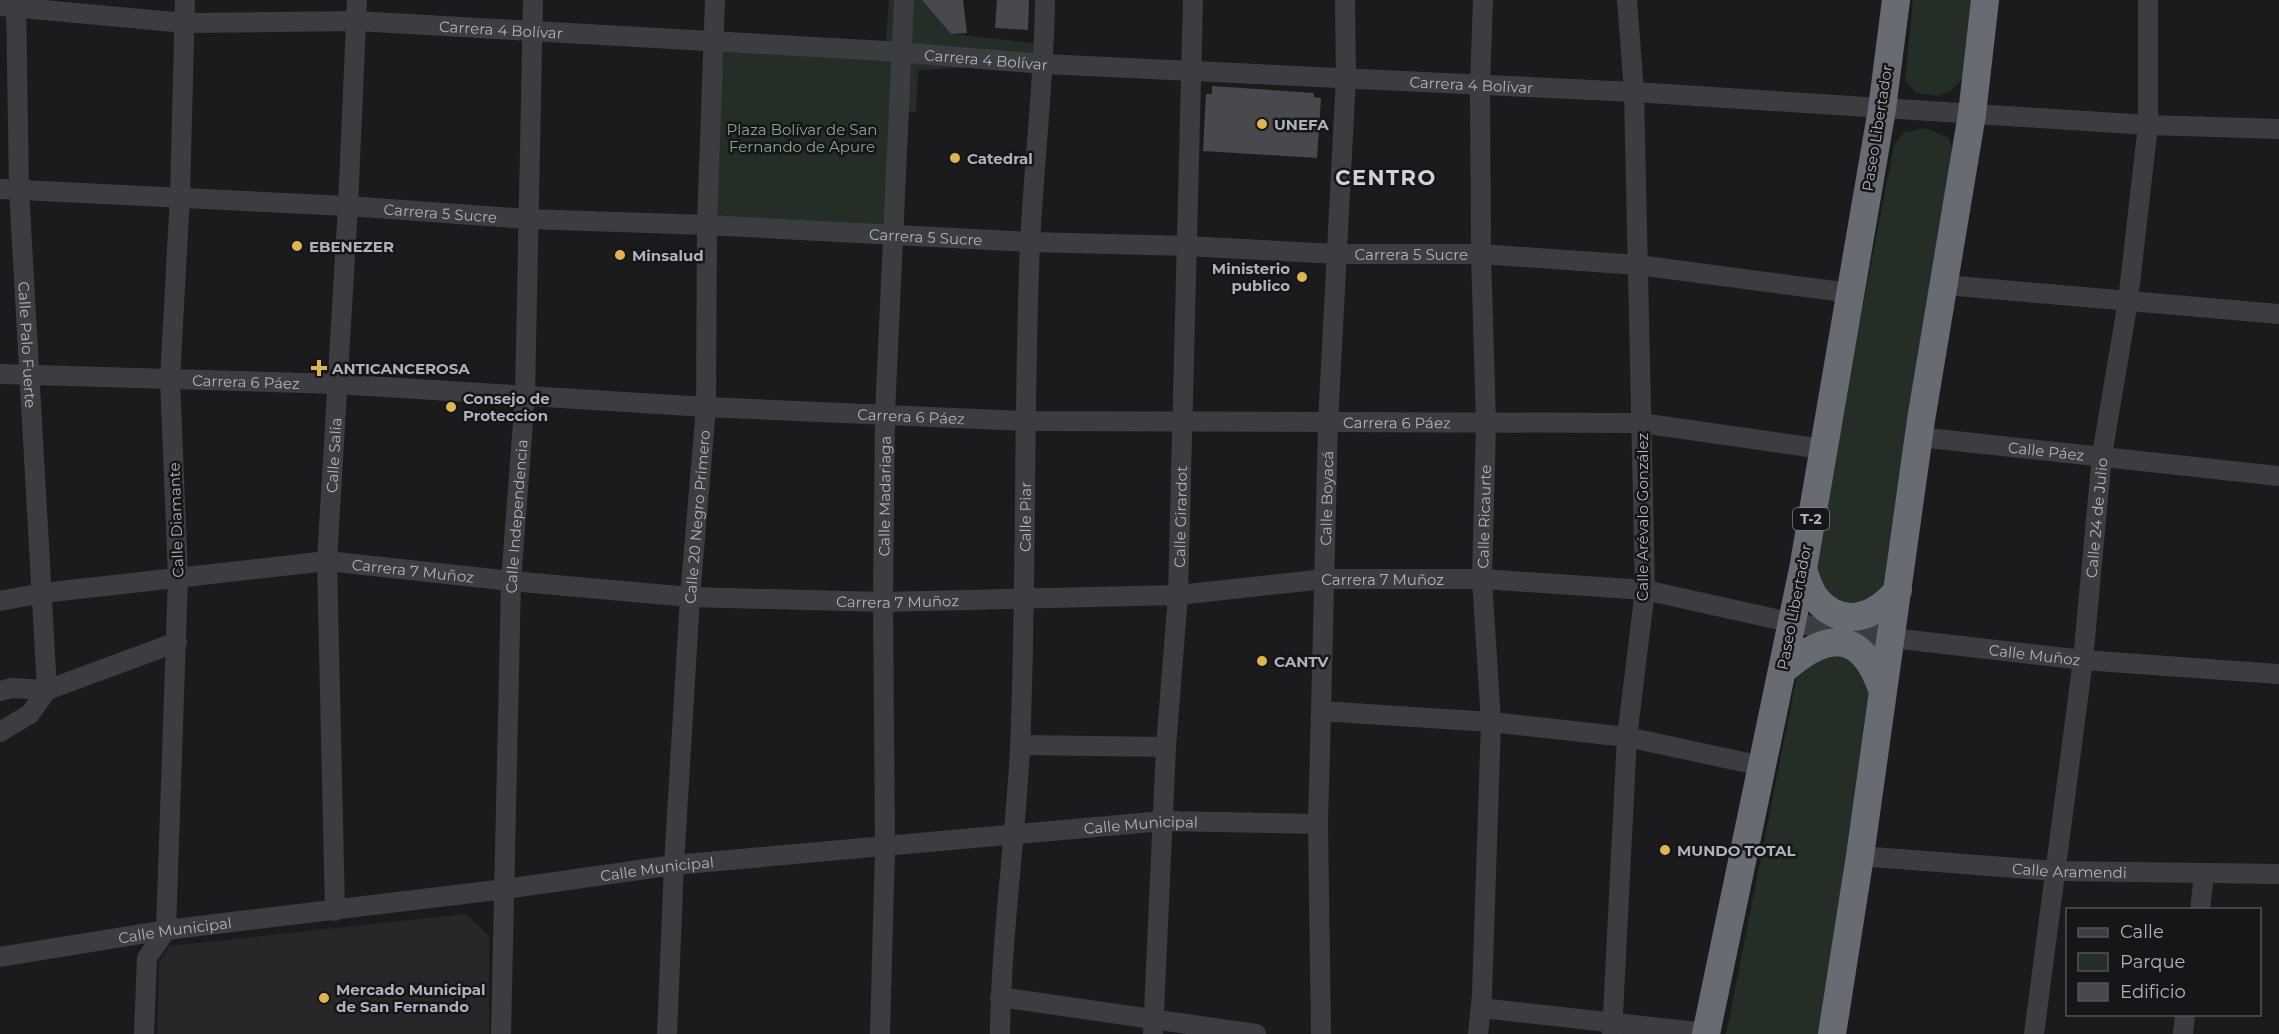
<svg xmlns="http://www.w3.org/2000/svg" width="2279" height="1034" viewBox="0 0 2279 1034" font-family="Montserrat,sans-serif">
	<rect width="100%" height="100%" fill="#1b1b1d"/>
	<!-- built -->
	<path fill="#27272a" d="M466 914 489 936V1034H157L159 962 169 946Z"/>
	<!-- green -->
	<path fill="#252d27" d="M889 0H922L951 34 1033 43 1044 64 918 70 916 112H901L891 235 707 225 713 42 885 50Z
		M1913 0H1972L1964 77 1952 90 1938 96 1917 93 1905 81Z
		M1926 128 1949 138 1955 157 1889 593 1879 605 1833 607 1813 565 1894 145 1903 133Z
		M1837 648 1869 678V703L1819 1034H1726L1799 665Z"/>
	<!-- building -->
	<path fill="#48484d" d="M922 0H963L967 33 951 34Z
		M997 0H1029L1028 30 995 28Z
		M1212 86 1314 93V97L1321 98 1317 158 1203 151 1206 94H1212Z"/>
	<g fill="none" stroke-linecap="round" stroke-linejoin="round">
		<!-- minor -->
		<g stroke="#3c3d41" stroke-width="20">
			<path id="s1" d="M16 0 19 189 47 690"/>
			<path id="s2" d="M0 6 185 23 356 21 885 51 1044 64 1634 92 2148 125 2279 129"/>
			<path id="s3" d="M0 189 348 206 527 219 707 225 1030 242 1187 246 1338 254H1481L1638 265 1850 293"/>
			<path d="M1945 285 2279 314"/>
			<path id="s4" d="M0 374 336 384 706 407 1025 421 1641 423 1822 449"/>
			<path id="s5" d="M1919 437 2279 476"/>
			<path id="s6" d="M0 601 43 593 327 561 511 581 690 597 883 602 1178 595 1325 579H1482L1645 590 1793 623 1892 638 2083 660 2279 674"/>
			<path d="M0 691 12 688 47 690 177 642"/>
			<path d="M1321 711 1491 722 1627 737 1762 766"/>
			<path d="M0 732 30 714 47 690"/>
			<path d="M1020 745 1166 747"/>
			<path id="s7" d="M1860 856 2055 871 2279 874"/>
			<path d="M2200 910 2204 875"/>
			<path id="s8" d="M335 911 327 561 348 206 357 0"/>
			<path id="s9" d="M0 957 166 930 505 889 674 865 1163 821 1318 824"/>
			<path d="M1000 997 1256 1034"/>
			<path d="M1481 1008 1706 1033"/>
			<path d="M144 1034 147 958 166 930 178 577 170 379 180 196 185 0"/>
			<path id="s10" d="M501 1034 511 581 525 396 533 0"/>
			<path id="s11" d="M667 1034 674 865 690 597 706 407 707 225 715 0"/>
			<path id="s12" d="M880 1034 885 848 883 602 885 413 904 0"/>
			<path id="s13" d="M1000 1034C1001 939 1015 844 1020 749 1027 581 1023 412 1030 244 1034 162 1044 82 1045 0"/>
			<path id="s14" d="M1153 1034 1166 747 1178 595 1193 0"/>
			<path id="s15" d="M1321 1034 1318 824 1321 711 1328 423 1346 77 1345 0"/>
			<path id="s16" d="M1478 1034 1482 995 1491 722 1482 579 1486 423 1481 254 1480 85 1483 0"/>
			<path d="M1612 1034 1627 737 1645 590 1634 92 1627 0"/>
			<path id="s17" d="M2034 1034 2083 660 2102 455 2128 301 2148 125V0"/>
			<path d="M2183 1034 2185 1014"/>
		</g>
		<!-- highway -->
		<path stroke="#696b72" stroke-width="28" d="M1803 569C1806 579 1810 592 1817 600 1844 630 1877 616 1898 590
			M1782 671C1827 631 1862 628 1883 692
			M1706 1034 1803 569 1882 109 1896 0
			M1832 1034 1860 856 1921 420 1972 114 1985 0"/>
	</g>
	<!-- markers -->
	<g fill="#ddb652" stroke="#161618" stroke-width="2">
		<circle cx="1262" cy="124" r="6"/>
		<circle cx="955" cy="158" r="6"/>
		<circle cx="297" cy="246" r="6"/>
		<circle cx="620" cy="255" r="6"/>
		<circle cx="1302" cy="277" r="6"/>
		<path d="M316 359h6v6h6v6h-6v6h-6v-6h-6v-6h6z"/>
		<circle cx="451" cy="407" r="6"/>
		<circle cx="1262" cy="661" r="6"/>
		<circle cx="1665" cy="850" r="6"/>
		<circle cx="324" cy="998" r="6"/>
	</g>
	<g text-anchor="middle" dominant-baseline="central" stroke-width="5" stroke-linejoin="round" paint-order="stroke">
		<!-- shield labels -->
		<rect fill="#161618" stroke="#81838a" stroke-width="1.5" x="1793" y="508" width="36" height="22" rx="4.5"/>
		<g font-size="14" font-weight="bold" fill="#afb2bb">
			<text x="1811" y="519">T-2</text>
		</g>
		<!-- street labels -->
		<g font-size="15" fill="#afb2bb" stroke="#161618">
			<text stroke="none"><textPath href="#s2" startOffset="502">Carrera 4 Bolívar</textPath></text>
			<text stroke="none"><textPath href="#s2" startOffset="988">Carrera 4 Bolívar</textPath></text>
			<text stroke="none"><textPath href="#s2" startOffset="1474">Carrera 4 Bolívar</textPath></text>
			<text transform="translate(1877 128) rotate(-81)">Paseo Libertador</text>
			<text stroke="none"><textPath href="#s3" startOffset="441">Carrera 5 Sucre</textPath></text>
			<text stroke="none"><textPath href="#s3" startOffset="927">Carrera 5 Sucre</textPath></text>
			<text stroke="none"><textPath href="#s3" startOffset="1413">Carrera 5 Sucre</textPath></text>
			<text stroke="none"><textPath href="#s1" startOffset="345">Calle Palo Fuerte</textPath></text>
			<text stroke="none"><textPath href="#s4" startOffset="246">Carrera 6 Páez</textPath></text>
			<text stroke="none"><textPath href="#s4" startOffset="912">Carrera 6 Páez</textPath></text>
			<text stroke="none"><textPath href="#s4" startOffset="1398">Carrera 6 Páez</textPath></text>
			<text stroke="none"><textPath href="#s5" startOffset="128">Calle Páez</textPath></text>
			<text stroke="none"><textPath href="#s8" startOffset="456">Calle Salia</textPath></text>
			<text stroke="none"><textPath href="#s12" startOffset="538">Calle Madariaga</textPath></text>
			<text stroke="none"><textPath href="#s15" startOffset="536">Calle Boyacá</textPath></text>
			<text stroke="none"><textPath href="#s10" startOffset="518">Calle Independencia</textPath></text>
			<text stroke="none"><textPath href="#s11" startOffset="518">Calle 20 Negro Primero</textPath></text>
			<text stroke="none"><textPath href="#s13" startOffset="518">Calle Piar</textPath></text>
			<text stroke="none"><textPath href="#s14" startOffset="518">Calle Girardot</textPath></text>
			<text stroke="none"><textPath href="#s16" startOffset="518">Calle Ricaurte</textPath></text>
			<text transform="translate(1642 517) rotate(-90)">Calle Arévalo González</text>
			<text stroke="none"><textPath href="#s17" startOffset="520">Calle 24 de Julio</textPath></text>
			<text transform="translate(176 520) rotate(-92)">Calle Diamante</text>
			<text stroke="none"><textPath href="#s6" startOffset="416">Carrera 7 Muñoz</textPath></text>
			<text stroke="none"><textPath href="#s6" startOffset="1388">Carrera 7 Muñoz</textPath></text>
			<text stroke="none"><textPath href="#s6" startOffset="902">Carrera 7 Muñoz</textPath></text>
			<text transform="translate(1794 607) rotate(-79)">Paseo Libertador</text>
			<text stroke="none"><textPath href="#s6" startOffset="2046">Calle Muñoz</textPath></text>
			<text stroke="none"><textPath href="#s9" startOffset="1149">Calle Municipal</textPath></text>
			<text stroke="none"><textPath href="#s9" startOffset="663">Calle Municipal</textPath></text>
			<text stroke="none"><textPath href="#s7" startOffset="210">Calle Aramendi</textPath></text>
			<text stroke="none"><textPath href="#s9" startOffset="177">Calle Municipal</textPath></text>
		</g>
		<!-- poi labels -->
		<g font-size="15" font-weight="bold" fill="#afb2bb" stroke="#161618" text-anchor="start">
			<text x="1274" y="124">UNEFA</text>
			<text x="967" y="158">Catedral</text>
			<text x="309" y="246">EBENEZER</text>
			<text x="632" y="255">Minsalud</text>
			<text x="1290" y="268" text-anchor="end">Ministerio<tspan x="1290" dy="17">publico</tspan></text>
			<text x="332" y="368">ANTICANCEROSA</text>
			<text x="463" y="398">Consejo de<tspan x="463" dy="17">Proteccion</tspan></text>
			<text x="1274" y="661">CANTV</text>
			<text x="1677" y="850">MUNDO TOTAL</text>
			<text x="336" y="989">Mercado Municipal<tspan x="336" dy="17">de San Fernando</tspan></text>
		</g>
		<!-- park labels -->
		<g font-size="15" fill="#89a38c" stroke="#161618">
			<text x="802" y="129">Plaza Bolívar de San<tspan x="802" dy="17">Fernando de Apure</tspan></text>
		</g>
		<!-- district labels -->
		<g font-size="21" font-weight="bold" letter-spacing="1.5" fill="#d0d1d7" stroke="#161618">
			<text x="1386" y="177">CENTRO</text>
		</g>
	</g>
	<!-- legend -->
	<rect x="2066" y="908" width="195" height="108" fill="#161618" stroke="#535459" stroke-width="1.5"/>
	<rect x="2078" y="928" width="30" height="9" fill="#3c3d41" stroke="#535459" stroke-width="1.5"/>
	<text x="2120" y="938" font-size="18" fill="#afb2bb">Calle</text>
	<rect x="2078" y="953" width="30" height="18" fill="#252d27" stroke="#535459" stroke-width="1.5"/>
	<text x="2120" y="968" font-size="18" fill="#afb2bb">Parque</text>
	<rect x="2078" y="983" width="30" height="18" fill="#48484d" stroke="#535459" stroke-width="1.5"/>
	<text x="2120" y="998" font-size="18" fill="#afb2bb">Edificio</text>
</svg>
